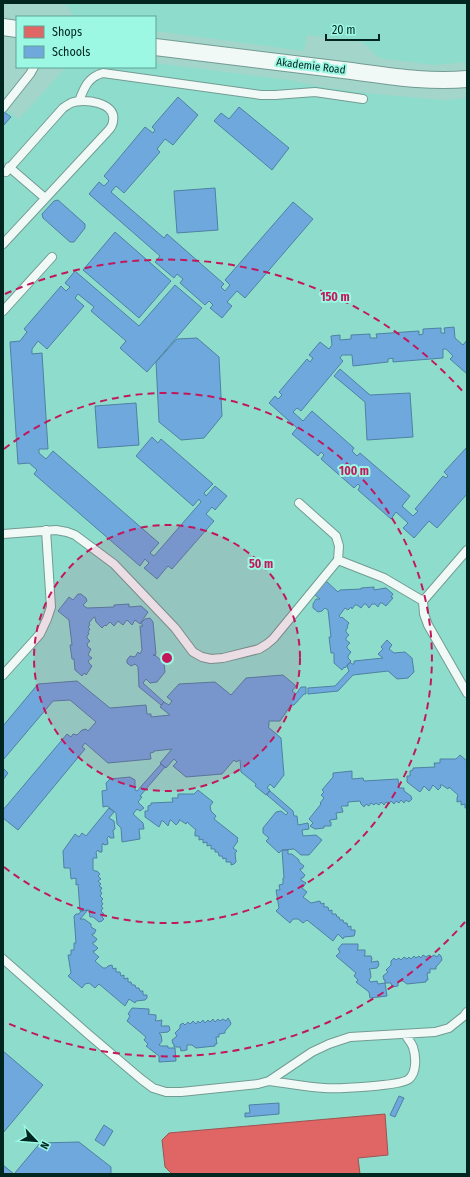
<svg xmlns="http://www.w3.org/2000/svg" width="470" height="1177" viewBox="0 0 470 1177" font-family="'Fira Sans Condensed',sans-serif">
	<rect width="100%" height="100%" fill="#a4d5ca"/>
	<!-- built -->
	<path fill="#8eddcc" d="M65 3H467V62L435 65 379 58 362 42 307 35 304 51 155 31V17H75Z
		M155 63 289 80 322 87 376 94 444 100 467 98V1174H3V106L19 119 66 67H155Z"/>
	<!-- shops -->
	<path fill="#e06666" stroke="#9d5351" d="M385 1114 388 1155 358 1158 360 1174H172L165 1167 162 1140 169 1133Z"/>
	<!-- schools -->
	<path fill="#6fa8dc" stroke="#4e81a3" d="M178 97 198 115 173 145 165 139 157 149 160 152 124 193 116 186 111 192 164 238 167 234 224 284 221 287 225 291 230 285 225 280 293 202 313 219 245 298 237 291 227 302 232 306 222 318 210 308 213 305 209 301 205 305 180 283 183 279 177 274 174 278 155 262 160 256 89 194 99 182 104 186 109 181 104 176 145 127 153 133 155 130 152 127Z
		M239 107 289 148 272 170 214 121 221 113 229 119Z
		M3 111 11 117 3 126Z
		M215 188 218 230 177 233 174 191Z
		M58 200 85 224V228L74 242H70L43 218 42 214 54 201Z
		M115 232 171 281 139 318 83 270Z
		M75 271 139 326 175 285 202 308 147 372 120 348 126 341 91 311 94 307 78 294 75 298 84 306 47 349 38 341 32 349V354L42 353 48 449H39V453L46 459 53 451 159 543 150 553 154 556 201 502 199 499 193 506 136 456 152 437 158 443 161 439 213 484 204 493 206 496 215 486 227 496 215 510 212 507 206 514 214 521 172 569 168 566 157 579 144 568 149 563 145 559 140 566 34 474 37 470 29 463 18 464 10 342 20 341 27 332 24 329 61 286 66 291 70 287 65 283Z
		M454 327 455 338 463 345 467 340V374L450 359 453 356 446 349H443V358L393 362V358L388 359V362L353 366 352 355H342L340 358 343 361 301 411 297 408 293 412 303 421 312 411 354 448 352 451 357 456 360 453 410 496 402 506 413 516 418 511 415 509 443 476 446 478 448 476 444 472 467 447V494L437 528 429 521 414 538 403 528 408 523 396 512 391 519 358 490 360 486 358 484 354 488 321 459 324 455 321 452 318 456 292 434 297 428 269 403 275 396 278 399 282 395 279 392 307 359 310 362 313 358 309 355 320 342 329 349 332 345 331 336 340 335V340L351 339V335L370 334V338H377L376 334 419 331V335L423 334V329L441 328V333H445L444 328Z
		M197 338 219 357 222 416 204 438 181 440 159 422 156 362 177 339Z
		M340 369 370 395 410 393 413 437 367 440 365 402 334 376Z
		M136 403 139 445 98 448 95 406Z
		M326 581 338 592 340 590 361 589V588L374 587V590L386 588 393 594 391 597 393 598 386 606 382 603H380L378 607 375 604H372L369 608 366 604H364L361 608 357 605H355L352 609 351 607 348 610 345 608 339 616 341 618 342 617 349 623 347 626 348 627 346 630V632L349 635 346 638V640L350 643 347 646V648L351 652 348 656V658L351 661 345 668 344 667 342 670 334 663V653H331L329 637H331L328 610 325 608 322 611 318 612 313 608V604L316 599H320L314 594Z
		M78 594H81L86 598 87 601 83 605 87 608 114 607V605L129 604V607L141 606 148 612 140 624 135 620 132 625 127 620 123 625 118 621 114 626 110 622 106 626 105 625 102 628 96 622 95 617 93 618 89 623 90 625 88 627 90 629 88 632 89 634 87 636V638L90 641 87 644 88 647 91 649 88 655 92 658 88 661 89 663 92 666 86 675 84 673 82 676 75 670 74 659H72L70 645H72L69 620 58 611 69 597 73 600Z
		M150 618 153 622 156 654 153 655 154 656 155 655 164 663 165 672 157 682 150 683 146 679 143 683 164 702 161 705 139 687 138 667 135 664 131 666 127 663V660L130 656 135 657 138 652 140 654 142 650 140 626H143L141 623 145 619Z
		M387 640 392 645 389 649 394 653 405 652 412 658 414 672 408 678 397 679 388 671 353 675 338 691 308 694V688L335 686 349 671 347 666 350 662 352 664H354V661L383 658 378 654 383 649 381 647Z
		M283 675 296 686 292 691 296 694 301 687H306V694H304L294 705H291L280 721H269V726L268 727 281 738 284 775 274 788 270 784 267 788 270 790 266 795 255 786 256 784 241 772 240 760 236 762 234 760 222 774 186 777 173 766 177 762 174 759 166 768 160 763 172 749 154 751V752L150 753 151 759 108 763 85 743 82 747 85 749 18 830 3 818V810L67 734 71 737 73 734 77 735 82 730 86 729 88 731 96 722 70 700 53 701 3 760V726L38 684 77 681 110 708 146 705 147 714H151V717L170 715 160 707 164 702 169 705 172 701 167 697 179 684 215 682 231 695 246 678Z
		M460 755 467 761V808H465V804L461 805V801L457 802V798L458 795 449 787 448 789 442 785H440L441 787 438 790 433 785 432 786V787L429 791 424 786 423 787V788L420 792 407 782V776H410V771L413 770V768L435 767 434 763H440V759H456Z
		M161 764 165 767 140 796 142 797 138 802 144 808 140 811 137 809 133 814 143 823 144 829H139L140 839 122 842 121 828 117 824 116 813 107 806 103 807 102 791 107 790 106 783 110 779 130 777 135 780V790L137 791Z
		M3 768 8 773 3 780Z
		M352 771V779L363 778 364 781 398 779 399 788H404V791L411 796 412 799 409 802 406 800 404 803 401 800 399 803 396 801 394 804 391 801 389 804 386 802 384 805 381 802 379 805 376 803 374 805 371 803 369 806 366 804 364 807 361 804 360 801 348 802V806H342L341 808H342L343 812 336 813 337 819 330 820 329 821 331 822V826H324V828L315 829 310 826 313 823 309 819 321 804 320 803 324 798 321 795 324 792 322 790 333 777V773Z
		M198 790 213 802 210 806 211 811 216 816 214 819 238 838 237 840 238 841 233 848 237 851 235 853 236 862 234 864 231 865V862H226V858L223 859 222 856H219L218 852H215V849H211V845L207 846V842L203 843V839L199 840V836H195V832L196 830 187 822 186 824 180 820H179V822L176 825 171 820H170L168 826 163 821H161V823L159 827 145 817V811H148V806L151 805V803L173 802 172 798H178V794H194Z
		M270 791 293 811 294 816H297L298 825 308 823 309 829 302 830 303 836 316 835 322 840 309 855H301L294 849 282 850 279 853 266 841 269 838 263 833V828L276 812 281 811 286 815 288 813 267 795Z
		M109 808 114 812 109 818 114 821 115 829 113 830 114 838H110L109 836 107 838 108 844 104 845 103 843 102 845V852H99L98 850 96 852 97 858H93V870L95 871H97L100 874 98 876 101 879 98 881 101 884 99 886 102 888 100 891 102 893 100 896 103 899 101 901 103 904 101 906 103 908 101 911 104 914 102 917 104 919 102 921 99 922 93 917H90L89 910 80 911 78 884 76 885V878L71 879 70 868H64L63 851 75 834 79 837 82 833 86 836Z
		M282 850H288V854H292L299 860V862L304 866 302 869H300V870L305 875 303 878H301V880L306 883 303 887H302V888L307 892 303 897 311 903 320 901 321 904 324 903V907H328L329 911 332 910V914H336L337 917H339L340 920H343L344 923H347L348 927 351 926V930H355V933L354 936 344 937 343 939 338 934 333 941 307 920 303 923 298 919H293L290 923 276 911 279 908 276 890H280L279 885 283 884V878H284Z
		M88 910 80 919H84L91 924V927L96 930 94 934H92V935L97 939 95 942H93V944L98 948 95 951H93L94 953 99 957 95 961 103 968H106L108 966 112 965 113 969 116 968V972H120L121 976 124 975V979L128 978V982H131L132 985H135L136 988H139L140 991H143V995H147V998L145 1000 136 1001 135 1003 129 999 125 1006 99 984 95 988 89 983 85 984 82 988 68 976 71 973 68 955H71V950H74V943H76L74 916 76 914H79L81 911Z
		M342 944H358V948L357 950H365V954L364 956H371L372 959 371 962H372L378 961 379 965 377 968 369 969 370 970 371 977 369 980 371 982 377 981 378 984 385 983 387 996 370 998 369 992 356 982 358 980 354 976 356 973 336 956 340 952 338 949Z
		M439 954 441 956 442 960 436 967V969H430V973H427L428 980H426V982L407 984 403 981H398V986L392 987 391 983H385V980H384L383 976 388 972 386 970 391 965V961L394 958 396 960 399 958 401 960 404 957 407 959 409 957 411 959 414 956 416 958 419 956 421 958 423 955 426 957 429 955 431 957 434 955 437 957Z
		M132 1008 149 1009V1013L148 1014 156 1015V1019L155 1020 156 1021 162 1020 161 1026H169L170 1030 168 1032 159 1033 161 1035 162 1041 159 1045 161 1046H168V1048H175L176 1061 159 1062V1056L146 1046 148 1044 144 1040 146 1037 127 1021 130 1016 128 1014Z
		M228 1018 230 1021 231 1024 225 1031V1033L219 1034V1037H216L217 1044H215V1046L196 1048 192 1045H187V1050L181 1051 180 1047H174V1044H173L172 1040 177 1036 175 1033 180 1028V1025L183 1023 185 1025 188 1022 190 1024 193 1021 196 1024 198 1021 200 1023 203 1020 205 1023 208 1020 210 1022 213 1019 215 1022 218 1019 220 1021 223 1019 226 1021Z
		M3 1051 43 1085 3 1133Z
		M399 1096 404 1098 395 1117 390 1115Z
		M279 1103V1114L245 1117V1113H250L249 1105Z
		M104 1125 113 1131 104 1146 95 1140Z
		M79 1142 111 1167V1174H14L40 1143Z
		M3 1165 14 1174H3Z"/>
	<g fill="none" stroke-linecap="round" stroke-linejoin="round">
		<!-- service casing -->
		<g stroke="#729b92" stroke-width="10">
			<path id="service" d="M79 101C84 88 88 77 103 73L261 95H275L315 92 363 99
				M3 108 30 74 34 67
				M9 167 45 198
				M3 244 107 132C110 129 113 125 113 121 117 102 83 98 71 103 69 104 66 106 63 108L6 172
				M3 311 52 257
				M299 503 336 536 339 546 338 560
				M3 534 56 530 67 532 75 535 114 564 175 628 193 652 202 657 211 659 223 658 259 649 267 644 273 639 338 560 384 578 423 601
				M467 550 423 601 424 614 428 625 467 693
				M3 675 40 634 47 619 51 607 46 530
				M3 959 88 1034 141 1079 153 1088 166 1092H181L258 1084 269 1081 312 1052 329 1044 350 1037 435 1032 449 1028 464 1016 467 1012
				M269 1081C287 1083 306 1087 324 1088 337 1089 401 1086 409 1079 417 1072 416 1056 413 1047 411 1042 407 1038 405 1034"/>
		</g>
		<!-- minor casing -->
		<g stroke="#729b92" stroke-width="18">
			<path id="minor" d="M3 27 17 29
				M155 47C218 55 280 62 343 70 384 75 425 83 467 79"/>
		</g>
		<!-- service -->
		<use href="#service" stroke="#f1f9f7" stroke-width="8"/>
		<!-- minor -->
		<use href="#minor" stroke="#f1f9f7" stroke-width="16"/>
	</g>
	<!-- distance rings -->
	<circle cx="167" cy="658" r="133" fill="#c2185b" fill-opacity=".12"/>
	<g fill="none" stroke="#c2185b" stroke-width="2" stroke-dasharray="7 5">
		<circle cx="167" cy="658" r="133"/>
		<path d="M4 449A265 265 0 1 1 4 867"/>
		<path d="M465 922A398 398 0 0 1 5 1022M5 294A398 398 0 0 1 465 394"/>
	</g>
	<g text-anchor="middle" dominant-baseline="central" stroke-width="4" stroke-linejoin="round" paint-order="stroke">
		<!-- street labels -->
		<g font-size="11" fill="#00261f" stroke="#9cf8e3">
			<text transform="translate(311 66) rotate(7)">Akademie Road</text>
		</g>
	</g>
	<circle cx="167" cy="658" r="6" fill="#c2185b" stroke="#9cf8e3" stroke-width="2"/>
	<g font-size="12" text-anchor="middle" font-weight="bold" fill="#c2185b" stroke="#9cf8e3" stroke-width="4" stroke-linejoin="round" paint-order="stroke">
		<text x="335" y="301">150 m</text>
		<text x="354" y="475">100 m</text>
		<text x="261" y="568">50 m</text>
	</g>
	<!-- border -->
	<rect width="470" height="1177" fill="none" stroke="#00261f" stroke-width="8"/>
	<!-- legend -->
	<rect x="16" y="16" width="140" height="52" fill="#9cf8e3" stroke="#5ea495"/>
	<rect x="24" y="26" width="20" height="12" fill="#e06666" stroke="#5ea495"/>
	<text x="52" y="36" font-size="12" fill="#00261f">Shops</text>
	<rect x="24" y="46" width="20" height="12" fill="#6fa8dc" stroke="#5ea495"/>
	<text x="52" y="56" font-size="12" fill="#00261f">Schools</text>
	<!-- north arrow -->
	<g transform="translate(36 1141) rotate(116)" stroke="#9cf8e3" stroke-width="3" paint-order="stroke">
	<path d="M0-3L7 15L0 10L-7 15Z" fill="#00261f"/>
	<text y="-6" font-size="11" font-weight="bold" text-anchor="middle" fill="#00261f">N</text>
	</g>
	<!-- scale -->
	<path d="M326 34v6h53v-6" fill="none" stroke="#00261f" stroke-width="2"/>
	<text x="332" y="34" font-size="12" fill="#00261f" stroke="#9cf8e3" stroke-width="3" paint-order="stroke">20 m</text>
</svg>
